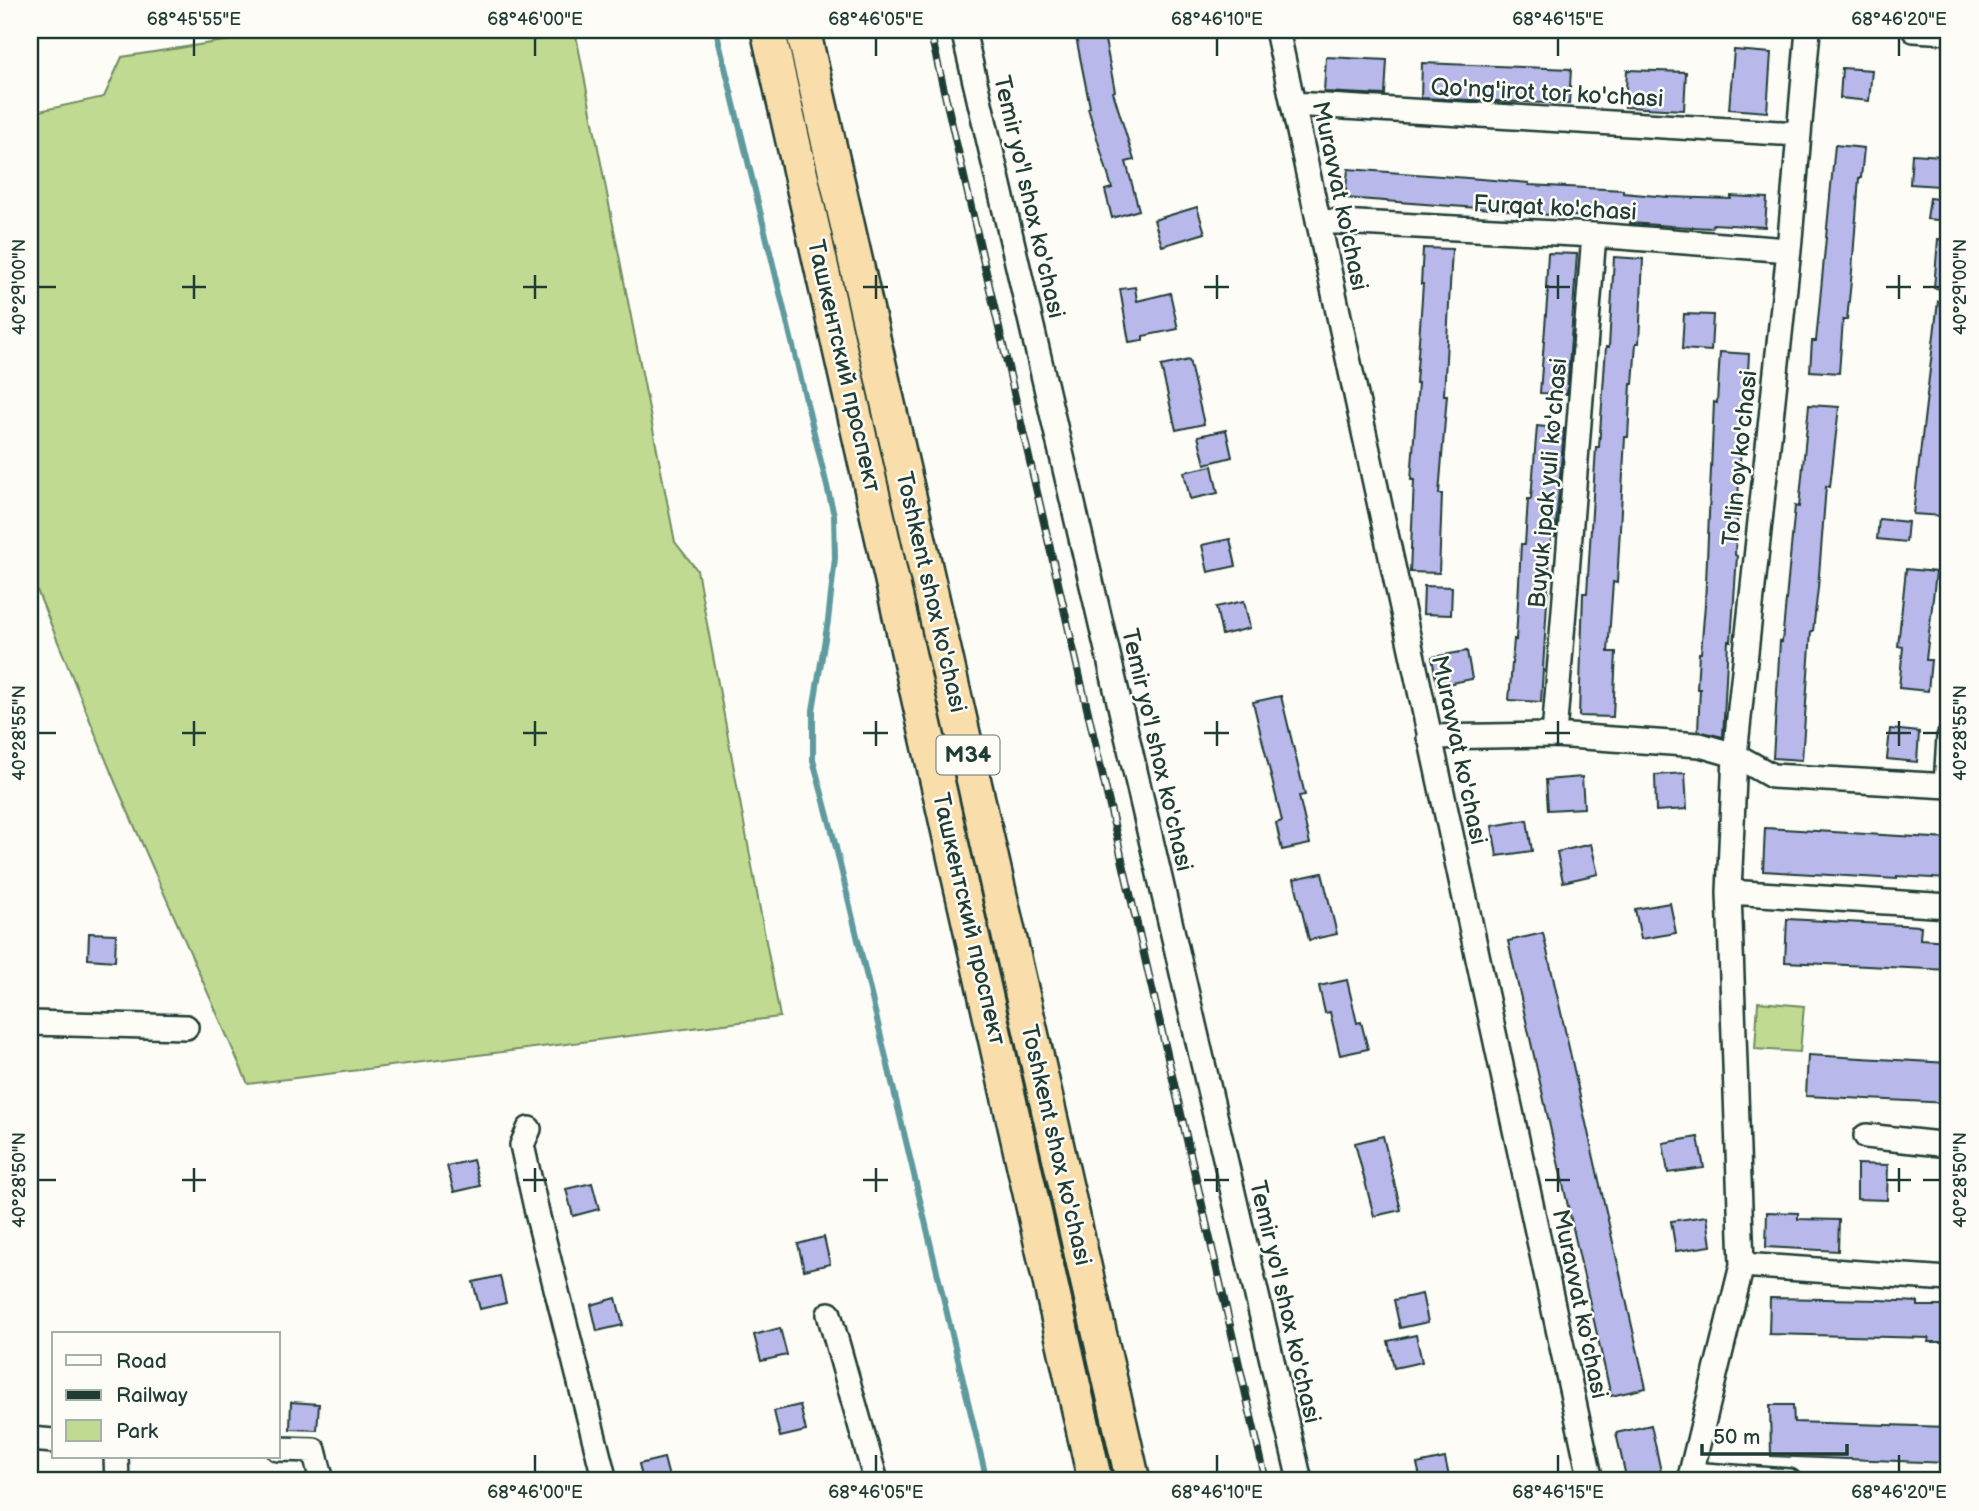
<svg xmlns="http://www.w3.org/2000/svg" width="1979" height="1511" viewBox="0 0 1979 1511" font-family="'Balsamiq Sans',sans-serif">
	<rect width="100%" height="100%" fill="#fdfcf7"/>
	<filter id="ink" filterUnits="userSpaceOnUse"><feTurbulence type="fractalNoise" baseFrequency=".0143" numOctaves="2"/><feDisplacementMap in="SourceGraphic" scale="14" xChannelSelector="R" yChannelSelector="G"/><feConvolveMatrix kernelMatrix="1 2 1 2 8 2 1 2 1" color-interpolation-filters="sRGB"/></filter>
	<g filter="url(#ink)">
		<!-- built -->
		<path fill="#e8e8f3" d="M1949 1164V1265H1943Z"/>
		<!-- green -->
		<path fill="#c0da91" stroke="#708c62" stroke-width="2" d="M295 30H575L675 542 697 570 780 1017 248 1084 115 782 30 573V113L104 97 122 57Z
			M1758 1002 1804 1006 1800 1052 1755 1049Z"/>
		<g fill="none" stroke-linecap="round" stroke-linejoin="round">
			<!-- stream -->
			<path stroke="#5e9a9e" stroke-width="6" d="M716 30 834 515 835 558 828 621 813 710V760L832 831 987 1481"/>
		</g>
		<!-- building -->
		<path fill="#b8b8ea" stroke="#1f3d34" stroke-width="2" d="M1089 30H1103L1115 91 1113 92 1134 160 1126 162 1139 210 1112 218 1105 190 1112 188 1088 108 1090 107 1075 32Z
			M1734 50 1771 53 1767 112 1729 109Z
			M1326 57 1387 60 1385 95 1324 92Z
			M1422 63 1571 69 1569 104 1421 98Z
			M1842 68 1872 70 1869 101 1840 98Z
			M1627 70 1686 72 1684 110 1625 107Z
			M1835 145 1864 148 1861 178H1859L1852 271 1847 320H1843L1839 373 1810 371 1812 341H1816Z
			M1912 154 1942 156 1939 186 1910 184Z
			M1348 169 1481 179 1529 183V185L1623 190V193L1668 197 1731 199V196L1767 198 1765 227 1713 224 1712 228 1671 226 1630 223 1631 219 1534 214V212L1491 209 1345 198Z
			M1930 198 1949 201V221L1927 219Z
			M1197 207 1205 233 1162 246 1154 220Z
			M1938 239 1949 240V289L1934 288Z
			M1423 248 1452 249 1444 395H1447L1439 494H1442L1439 573 1410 572 1414 480H1411L1418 383H1416L1423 284H1421Z
			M1548 253 1577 254 1567 394 1540 393 1548 288H1546Z
			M1614 257 1643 259 1639 343H1636L1633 384H1631L1628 437H1625L1617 583 1613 582 1608 652H1616L1613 717 1579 716 1583 593H1587L1596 447H1599L1606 347H1609Z
			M1135 287 1137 301 1170 293 1178 329 1143 336V340L1129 342 1120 289Z
			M1938 301H1949V474L1946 473 1943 516 1913 514Z
			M1684 314 1713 315 1711 351 1682 349Z
			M1720 352 1749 354 1747 389H1744L1735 555 1737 556 1731 641H1728L1723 737 1698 731 1700 689H1697L1699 653H1701L1705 604 1714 402 1717 403Z
			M1189 360 1204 424 1176 430 1161 366Z
			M1809 405 1839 407 1830 487 1826 486 1818 588 1813 631H1811L1802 760 1773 758 1780 641 1782 642 1795 506 1799 507Z
			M1537 426 1564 429 1555 537 1551 536 1541 702 1509 700 1514 639 1516 640 1521 544H1525L1528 499H1531Z
			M1226 430 1232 457 1205 464 1198 436Z
			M1212 466 1218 493 1190 499 1184 472Z
			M1879 519 1908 522 1906 542 1877 539Z
			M1230 539 1236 566 1208 572 1202 545Z
			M1906 569 1936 572 1926 660H1931L1928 691 1899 688 1903 647 1898 646Z
			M1424 586 1452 587 1451 615 1423 614Z
			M1244 601 1250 628 1222 635 1216 607Z
			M1467 651 1472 679 1437 686 1432 657Z
			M1281 696 1305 795 1299 796 1310 844 1282 850 1276 823 1282 821 1253 702Z
			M1890 729 1919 732 1917 762 1887 759Z
			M1685 773 1687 809 1656 811 1655 775Z
			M1582 777 1584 808 1548 810 1546 780Z
			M1527 820 1532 851 1497 856 1492 826Z
			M1765 828 1949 839V879L1897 876V879L1763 871Z
			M1591 844 1598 874 1563 882 1557 852Z
			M1322 873 1337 934 1309 940 1294 879Z
			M1670 903 1676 933 1641 939 1635 909Z
			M1787 919 1921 926 1920 939 1949 941V970L1785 962Z
			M89 933 116 934 115 961 88 959Z
			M1543 933 1646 1388 1611 1396 1508 941Z
			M1347 980 1357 1023 1361 1022 1368 1049 1340 1055 1330 1012 1325 1013 1319 986Z
			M1808 1055 1949 1063V1103L1806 1096Z
			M1383 1136 1401 1210 1374 1216 1355 1143Z
			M1698 1137 1704 1168 1668 1173 1663 1143Z
			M473 1160 480 1186 454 1192 447 1166Z
			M1857 1164 1888 1165 1887 1200 1857 1199Z
			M592 1183 599 1209 573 1216 566 1189Z
			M1767 1212 1798 1213V1219L1839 1220 1838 1251 1766 1247Z
			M1707 1216 1711 1246 1676 1251 1671 1221Z
			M824 1237 830 1264 804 1270 798 1244Z
			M500 1276 506 1303 480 1309 473 1282Z
			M1422 1294 1428 1322 1400 1328 1394 1300Z
			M616 1298 623 1325 597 1331 591 1305Z
			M1770 1298 1879 1300 1918 1302V1306H1949V1342H1928L1929 1338 1769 1334Z
			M780 1328 787 1355 761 1361 754 1335Z
			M1416 1335 1422 1362 1394 1368 1388 1341Z
			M291 1402 319 1404 317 1430 290 1429Z
			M800 1405 806 1431 780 1437 774 1411Z
			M1770 1405H1793L1794 1422 1948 1427V1463L1771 1456Z
			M1651 1425 1663 1481H1627L1616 1433Z
			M664 1458 670 1481H643L639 1464Z
			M1445 1458 1450 1481H1421L1417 1464Z"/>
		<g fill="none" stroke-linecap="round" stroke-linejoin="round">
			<!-- minor casing -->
			<g stroke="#1f3d34" stroke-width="28">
				<path id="minor" d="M963 30 1300 1481
					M1277 30 1591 1481
					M1914 30 1949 32
					M1293 104 1798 134
					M1318 221 1594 235 1789 250
					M1554 735 1594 235
					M1429 737 1554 735 1700 745 1735 755 1772 776 1949 786
					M1946 785 1949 737
					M1729 892 1949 906
					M30 1023 186 1027
					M529 1129 522 1145 538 1217 605 1481
					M1866 1136 1949 1145
					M1742 1265 1949 1279
					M829 1314 876 1481
					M30 1439 54 1441
					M278 1449 314 1450 322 1481
					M116 1457 117 1481
					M1691 1474 1789 1481
					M1689 1481 1742 1265 1729 892 1735 755 1789 250 1808 30"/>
			</g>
			<!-- highway casing -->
			<g stroke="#1f3d34" stroke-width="38">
				<path id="highway" d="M768 30 1095 1481
					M803 30 1133 1481"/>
			</g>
			<!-- minor -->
			<use href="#minor" stroke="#fdfcf7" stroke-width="23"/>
			<!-- highway -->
			<use href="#highway" stroke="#f9deab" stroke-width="33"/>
			<!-- rail casing -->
			<g stroke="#1f3d34" stroke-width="8">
				<path id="rail" d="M930 30 1266 1481"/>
			</g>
			<!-- rail -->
			<use href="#rail" stroke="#fdfcf7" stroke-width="5" stroke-dasharray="16" stroke-linecap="butt"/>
		</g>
	</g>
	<!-- ticks -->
	<path fill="none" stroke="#1f3d34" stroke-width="2.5" d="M194 38V56M535 38V56M876 38V56M1217 38V56M1558 38V56M1899 38V56M194 275V299M535 275V299M876 275V299M1217 275V299M1558 275V299M1899 275V299M38 287H56M182 287H206M523 287H547M863 287H888M1204 287H1229M1545 287H1570M1886 287H1911M1923 287H1940M194 721V746M535 721V746M876 721V746M1217 721V746M1558 721V746M1899 721V746M38 733H56M182 733H206M523 733H547M863 733H888M1204 733H1229M1545 733H1570M1886 733H1911M1923 733H1940M194 1168V1192M535 1168V1192M876 1168V1192M1217 1168V1192M1558 1168V1192M1899 1168V1192M38 1180H56M182 1180H206M523 1180H547M863 1180H888M1204 1180H1229M1545 1180H1570M1886 1180H1911M1923 1180H1940M535 1455V1472M876 1455V1472M1217 1455V1472M1558 1455V1472M1899 1455V1472"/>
	<g text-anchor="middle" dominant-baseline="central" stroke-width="5" stroke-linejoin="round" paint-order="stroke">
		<!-- shield labels -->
		<rect fill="#fdfcf7" stroke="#62766e" stroke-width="2" x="936.5" y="735.5" width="63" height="39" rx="5"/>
		<g font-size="23" font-weight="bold" fill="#1f3d34">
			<text x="968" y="755">M34</text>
		</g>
		<!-- street labels -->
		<g font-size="24" fill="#1f3d34" stroke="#fdfcf7">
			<text transform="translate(1547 93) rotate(3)">Qo'ng'irot tor ko'chasi</text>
			<text transform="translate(1340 196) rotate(78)">Muravvat ko'chasi</text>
			<text transform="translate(1029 197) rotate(77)">Temir yo'l shox ko'chasi</text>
			<text transform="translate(1555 208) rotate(3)">Furqat ko'chasi</text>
			<text transform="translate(844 366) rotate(77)">Ташкентский проспект</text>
			<text transform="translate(1740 458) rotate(-84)">To'lin oy ko'chasi</text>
			<text transform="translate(1548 483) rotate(-85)">Buyuk ipak yuli ko'chasi</text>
			<text transform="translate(931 592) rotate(77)">Toshkent shox ko'chasi</text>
			<text transform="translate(1157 750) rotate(77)">Temir yo'l shox ko'chasi</text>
			<text transform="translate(1459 750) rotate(78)">Muravvat ko'chasi</text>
			<text transform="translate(969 919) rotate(77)">Ташкентский проспект</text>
			<text transform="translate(1056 1145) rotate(77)">Toshkent shox ko'chasi</text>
			<text transform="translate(1285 1302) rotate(77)">Temir yo'l shox ko'chasi</text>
			<text transform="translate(1580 1304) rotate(78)">Muravvat ko'chasi</text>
		</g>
	</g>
	<!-- margin -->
	<rect width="1979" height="1511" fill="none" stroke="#fdfcf7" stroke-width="77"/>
	<!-- legend -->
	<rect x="52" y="1332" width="228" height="126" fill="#fdfcf7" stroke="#a4b0a9" stroke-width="2"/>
	<rect x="66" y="1355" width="35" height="10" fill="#fdfcf7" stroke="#a4b0a9" stroke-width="2"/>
	<text x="116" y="1368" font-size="21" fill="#1f3d34">Road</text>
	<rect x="66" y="1390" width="35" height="10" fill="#1f3d34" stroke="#a4b0a9" stroke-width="2"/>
	<text x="116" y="1402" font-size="21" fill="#1f3d34">Railway</text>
	<rect x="66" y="1420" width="35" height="21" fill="#c0da91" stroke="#a4b0a9" stroke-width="2"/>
	<text x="116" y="1438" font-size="21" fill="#1f3d34">Park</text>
	<!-- scale -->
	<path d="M1702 1444v10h145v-10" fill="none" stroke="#1f3d34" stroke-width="3.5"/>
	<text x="1713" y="1444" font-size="21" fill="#1f3d34" stroke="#fdfcf7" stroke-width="5" paint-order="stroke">50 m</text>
	<rect x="38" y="38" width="1902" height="1434" fill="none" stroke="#1f3d34" stroke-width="2.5"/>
	<g font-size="18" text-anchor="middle" fill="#1f3d34">
		<text x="194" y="25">68°45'55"E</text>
		<text x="535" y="25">68°46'00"E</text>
		<text x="876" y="25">68°46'05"E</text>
		<text x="1217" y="25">68°46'10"E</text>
		<text x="1558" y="25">68°46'15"E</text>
		<text x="1899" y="25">68°46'20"E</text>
		<text transform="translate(19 287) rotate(-90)" y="6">40°29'00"N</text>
		<text transform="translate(1960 287) rotate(-90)" y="6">40°29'00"N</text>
		<text transform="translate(19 733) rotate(-90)" y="6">40°28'55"N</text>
		<text transform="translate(1960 733) rotate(-90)" y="6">40°28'55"N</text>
		<text transform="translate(19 1180) rotate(-90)" y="6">40°28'50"N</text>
		<text transform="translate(1960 1180) rotate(-90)" y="6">40°28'50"N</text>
		<text x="535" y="1498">68°46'00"E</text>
		<text x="876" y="1498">68°46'05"E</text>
		<text x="1217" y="1498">68°46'10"E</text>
		<text x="1558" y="1498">68°46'15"E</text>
		<text x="1899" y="1498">68°46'20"E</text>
	</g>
</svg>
